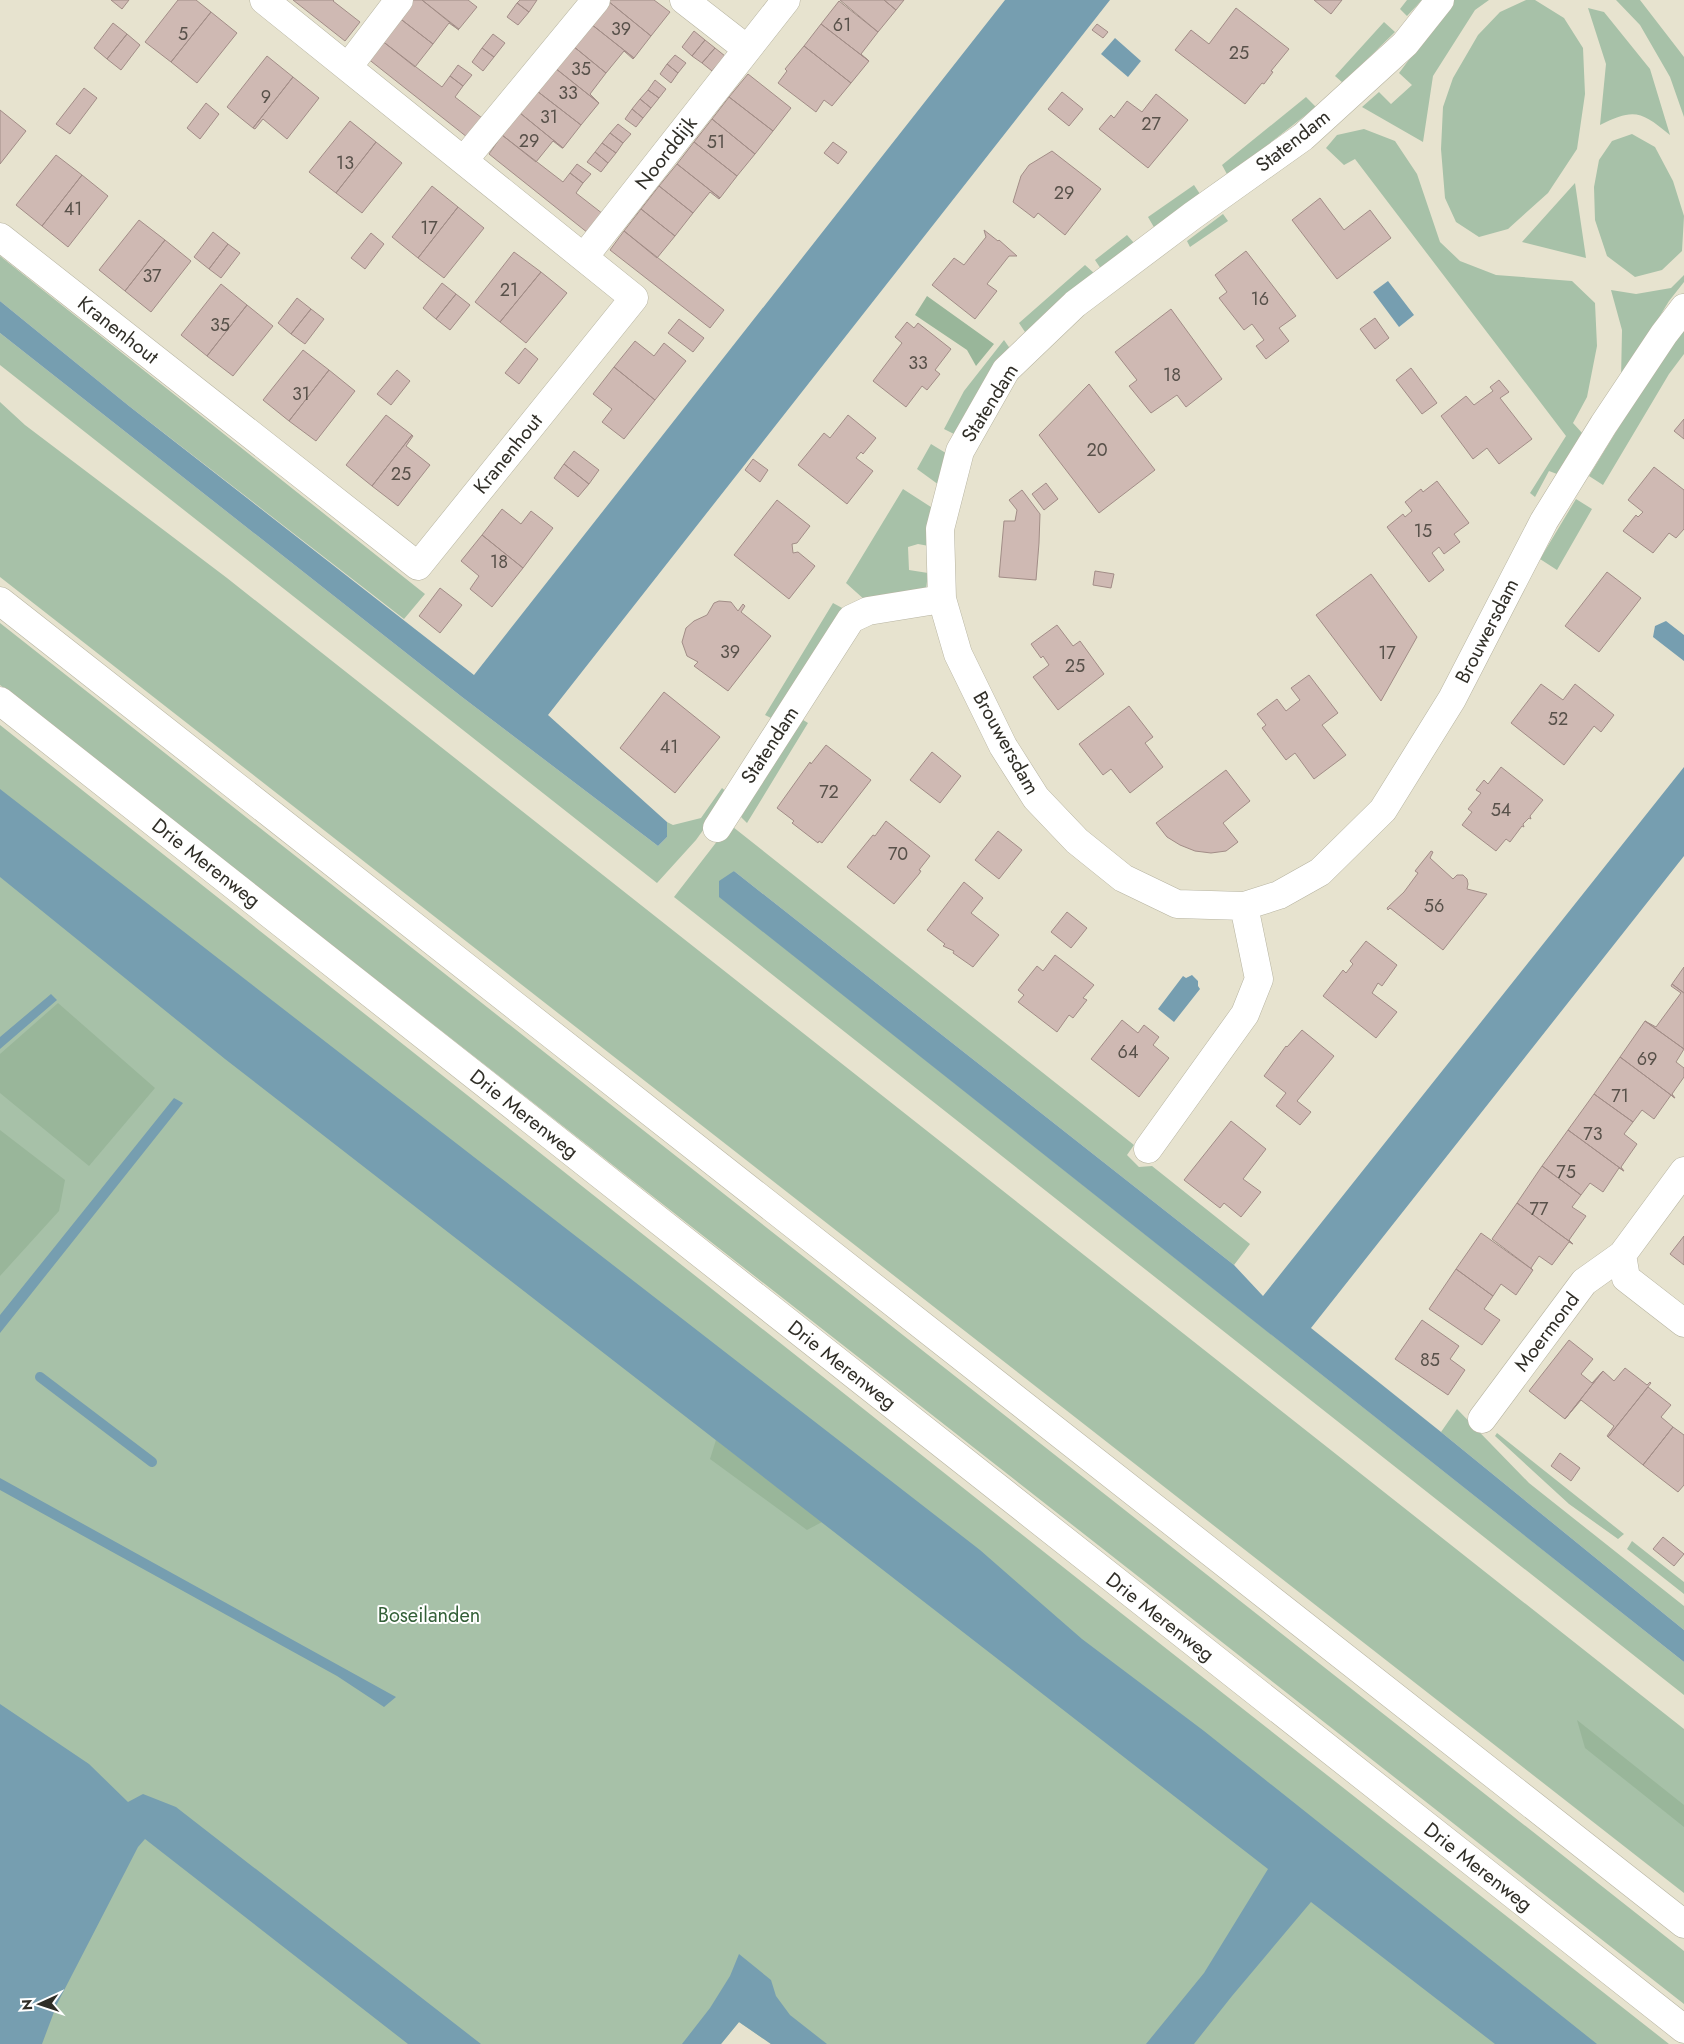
<svg xmlns="http://www.w3.org/2000/svg" width="1684" height="2044" viewBox="0 0 1684 2044" font-family="Jost,sans-serif">
	<rect width="100%" height="100%" fill="#e7e3cf"/>
	<!-- green -->
	<path fill="#a7c1a8" d="M1407 0H1422L1407 16 1400 9Z
		M1454 0H1489L1475 10 1433 76 1423 142 1362 107 1379 92 1391 104 1412 85 1399 73Z
		M1526 0H1535L1564 18 1583 48 1585 94 1577 149 1548 193 1508 229 1479 237 1456 222 1445 198 1441 149 1443 107 1453 78 1478 35 1500 12Z
		M1616 0H1640L1684 57V117L1670 77 1640 25Z
		M1588 8 1604 12 1650 69 1670 135C1641 111 1634 108 1600 125L1606 64Z
		M1384 22 1395 32 1343 83 1335 76Z
		M1306 97 1316 107 1228 176 1222 165Z
		M1364 129 1395 141 1417 174 1440 242 1460 261 1496 275 1572 281 1595 303 1597 346 1587 397 1573 423 1583 434 1557 474 1549 471 1535 497 1530 493 1566 436 1355 159 1344 165 1326 148 1337 135Z
		M1632 134 1655 147 1673 181 1684 216 1682 251 1662 270 1635 277 1607 256 1595 220 1594 187 1599 160 1612 141Z
		M1575 183 1586 258 1522 242Z
		M1194 185 1200 194 1155 229 1148 217Z
		M1223 214 1228 221 1190 247 1187 241Z
		M1127 235 1134 243 1103 272 1095 260Z
		M0 256 425 594 404 619 129 406 0 301Z
		M1085 265 1095 274 1027 335 1019 323Z
		M1684 275V282L1669 301 1621 380 1622 330 1611 290 1636 294 1671 288Z
		M1684 327V354L1669 374 1603 485 1589 476 1652 373Z
		M0 333 462 697 658 846 667 837V822L673 825 701 818 722 788 729 794 696 840 657 883 0 365Z
		M1004 340 1011 350 956 435 944 429 964 391Z
		M0 402 25 425 227 578 1684 1729V1893L0 577Z
		M931 444 949 455 939 485 917 469Z
		M903 489 934 509 929 546 918 544 908 547 909 570 928 573 926 590 866 601 846 583Z
		M1576 499 1592 509 1557 570 1540 559Z
		M833 603 844 609 773 719 765 715Z
		M0 623 1684 1951V2004L0 685Z
		M800 718 808 723 747 823 741 817Z
		M0 725 1121 1613 1669 2044H771L739 2022 721 2044H0Z
		M733 827 1134 1145 1127 1155 1139 1167 1152 1166 1250 1244 1234 1265 734 871 720 897 1684 1662V1695L674 897 725 831Z
		M1457 1409 1529 1483 1684 1606V1630L1441 1432Z
		M1497 1433 1624 1534 1618 1539 1569 1504 1495 1436Z
		M1632 1541 1684 1582V1594L1627 1549Z"/>
	<!-- forest -->
	<path fill="#99b69a" d="M927 296 994 344 976 366 967 350 915 315Z
		M58 1003 155 1088 89 1166 0 1093V1054Z
		M0 1130 65 1180 59 1211 0 1276Z
		M716 1440 822 1522 807 1530 710 1459Z
		M1577 1720 1684 1805V1827L1585 1748Z"/>
	<!-- water -->
	<path fill="#769eb0" d="M1005 0H1110L548 715 667 822V837L658 846 462 697 0 333V301L129 406 474 675Z
		M1115 38 1141 61 1128 77 1101 54Z
		M1388 281 1414 315 1399 327 1373 292Z
		M1666 621 1684 635V661L1653 637 1655 626Z
		M1684 767V856L1311 1328 1441 1432 1684 1630V1662L719 897V881L734 871 1234 1265 1263 1296Z
		M0 789 980 1550 1082 1639 1204 1731 1597 2044H1495L1311 1902 1232 1996 1194 2044H1146L1204 1973 1268 1869 225 1059 0 877Z
		M1192 975 1198 981V986L1200 989 1174 1022 1158 1009 1183 976 1186 978Z
		M51 994 57 1000 0 1049V1037Z
		M174 1098 183 1103 0 1333V1315Z
		M0 1478 396 1697 384 1707 337 1676 0 1490Z
		M0 1704 89 1764 128 1802 143 1794 176 1807 481 2044H408L145 1839 138 1847 57 2004 42 2044H0Z
		M739 1954 771 1980 776 1996 790 2015 827 2044H771L739 2022 721 2044H682L710 2008 730 1976Z"/>
	<g fill="none" stroke-linecap="round" stroke-linejoin="round">
		<!-- stream -->
		<path stroke="#769eb0" stroke-width="10" d="M40 1377 152 1462"/>
	</g>
	<!-- building -->
	<path fill="#cfb9b3" stroke="#a28d87" d="M111 0H129L122 9Z
		M178 0H196L211 12 171 62 145 42Z
		M293 0H334L333 1 360 22 345 41Z
		M412 0H422L459 30 449 23 433 44 398 17Z
		M422 0H468L477 7 459 29Z
		M520 0H537L529 12 517 3Z
		M610 0H654L670 12 651 36 608 1Z
		M840 0H884L896 10 878 32Z
		M884 0H904L896 10Z
		M1314 0H1342L1331 14Z
		M608 1 651 36 634 58 591 24Z
		M839 1 878 32 861 54 869 61 821 24Z
		M517 3 529 12 518 25 507 17Z
		M1236 8 1289 49 1271 71 1273 72 1264 84 1262 83 1245 104 1175 50 1191 30 1209 44Z
		M211 12 237 33 197 83 171 62Z
		M398 17 433 44 415 67 381 40Z
		M113 23 127 34 107 59 94 48Z
		M591 24 634 58 633 59 624 51 606 73 573 46Z
		M821 24 869 61 851 83 804 46Z
		M1097 24 1108 32 1103 38 1092 30Z
		M694 31 705 40 692 56 682 47Z
		M127 34 140 45 121 70 107 59Z
		M493 34 505 43 494 57 482 48Z
		M381 40 442 87 450 76 463 86 455 97 482 118 467 137 367 58Z
		M705 40 715 48 702 63 692 56Z
		M573 46 606 73 590 94 599 103 555 68Z
		M804 46 851 83 832 106 824 100 816 112 778 83 787 71 785 69Z
		M482 48 494 57 483 71 472 62Z
		M715 48 725 56 712 71 702 63Z
		M675 55 686 63 678 73 667 64Z
		M267 56 293 77 253 128 227 107Z
		M667 64 678 73 671 83 660 74Z
		M458 65 472 75 463 86 450 76Z
		M555 68 599 103 581 125 537 91Z
		M748 74 791 108 773 131 729 97Z
		M293 77 319 98 287 139 263 119 255 129 253 128Z
		M655 80 666 89 659 98 648 90Z
		M84 88 97 98 70 134 56 124Z
		M648 90 659 98 651 108 640 99Z
		M537 91 581 125 563 148 520 113Z
		M1062 92 1083 109 1069 126 1048 109Z
		M1156 94 1188 120 1148 168 1099 129 1111 115 1114 118 1127 101 1142 112Z
		M729 97 773 131 755 154 712 119Z
		M640 99 651 108 643 118 632 109Z
		M206 103 219 114 200 139 187 128Z
		M632 109 643 118 636 127 625 119Z
		M0 110 26 131 0 164Z
		M520 113 563 148H562L553 141 536 162 502 135Z
		M712 119 755 154 737 176 694 142Z
		M350 121 376 142 336 193 309 172Z
		M618 124 631 134 623 143 610 133Z
		M610 133 623 143 616 153 602 143Z
		M502 135 563 182 570 173 583 183 576 193 603 214 588 233 489 154Z
		M376 142 402 163 362 213 336 193Z
		M694 142 737 176 720 198 677 164Z
		M833 142 847 152 838 164 824 153Z
		M602 143 616 153 608 163 595 152Z
		M1052 151 1101 189 1065 235 1038 213 1034 218 1013 202 1021 176 1029 165Z
		M595 152 608 163 601 172 587 162Z
		M56 155 82 175 42 226 16 205Z
		M577 164 591 174 583 183 570 173Z
		M677 164 720 198 719 199 710 192 693 213 659 186Z
		M82 175 108 196 68 247 42 226Z
		M432 186 458 207 418 258 392 237Z
		M659 186 693 213 675 236 641 209Z
		M1320 198 1344 230 1370 210 1391 238 1337 279 1292 220Z
		M458 207 484 228 444 278 418 258Z
		M641 209 675 236 657 258 624 231Z
		M139 220 165 240 125 291 99 270Z
		M984 230 998 241 999 240 1017 256H1009L987 284 997 291 975 319 932 285 954 258 964 265 986 237Z
		M624 231 724 310 710 328 610 250Z
		M213 232 228 244 209 269 194 257Z
		M371 233 384 244 365 269 351 258Z
		M165 240 191 261 151 312 125 291Z
		M228 244 240 253 221 278 209 269Z
		M1246 251 1296 316 1279 328 1289 341 1266 359 1256 346 1264 340 1252 324 1244 330 1219 298 1227 292 1215 275Z
		M514 252 541 272 500 322 475 302Z
		M541 272 567 293 526 343 500 322Z
		M442 283 456 294 436 319 423 308Z
		M221 284 247 305 207 356 181 335Z
		M456 294 470 305 450 330 436 319Z
		M297 298 311 309 291 334 278 323Z
		M247 305 273 326 233 376 207 356Z
		M311 309 324 319 305 344 291 334Z
		M1171 309 1222 379 1186 407 1177 395 1151 413 1129 386 1137 380 1115 352Z
		M1375 318 1389 338 1375 349 1360 329Z
		M679 319 704 338 693 352 668 333Z
		M907 322 914 328 918 323 951 349 935 370 940 374 927 390 922 386 906 407 873 381 902 343 895 337Z
		M635 341 654 356 664 343 686 361 655 400 614 367Z
		M525 348 538 359 519 384 505 373Z
		M303 350 329 370 289 421 263 400Z
		M614 367 655 400 624 439 602 422 612 409 593 394Z
		M1411 368 1437 403 1422 414 1396 380Z
		M329 370 355 391 316 441 289 421Z
		M397 370 410 381 391 405 377 394Z
		M1499 380 1509 392 1500 398 1532 439 1499 464 1487 448 1473 459 1441 416 1466 396 1474 405 1493 391 1490 387Z
		M1089 384 1155 470 1099 513 1039 435Z
		M386 415 412 435 372 486 346 465Z
		M848 415 876 438 863 454 861 452 856 458 873 471 847 504 798 465 824 433 830 438Z
		M1684 419V439L1674 431Z
		M412 435 413 436 406 446 430 465 398 506 372 486Z
		M574 451 599 470 589 484 564 464Z
		M753 459 768 470 760 482 745 470Z
		M564 464 589 484 578 497 554 478Z
		M1654 467 1684 490V529L1676 538 1669 533 1653 553 1623 531 1636 515 1638 517 1643 512 1628 500Z
		M1437 481 1469 523 1454 534 1460 542 1444 554 1439 547 1432 553 1444 570 1429 582 1387 527 1403 514 1405 517 1412 511 1405 502 1421 489 1423 492Z
		M1046 483 1058 499 1044 510 1032 494Z
		M1022 490 1040 514 1039 543 1036 580 999 577 1004 521H1015L1017 510 1009 500Z
		M777 500 810 526 797 543 792 544 793 553 798 552 815 566 789 599 734 555Z
		M502 509 521 524 531 511 553 528 523 568 482 535Z
		M482 535 523 568 492 607 470 589 479 576 461 561Z
		M1095 571 1114 574 1111 588 1093 585Z
		M1607 572 1641 598 1599 652 1565 626Z
		M1371 574 1417 637 1381 701 1316 615Z
		M440 588 462 605 440 633 419 616Z
		M719 601 731 602 738 611 743 604 745 606 741 612 771 636 728 691 694 666 698 662 687 656 682 642 686 628 694 621 707 615 714 603Z
		M1057 625 1073 646 1080 641 1104 674 1058 710 1033 677 1049 665 1043 656 1041 658 1031 644Z
		M1309 675 1338 713 1322 725 1346 755 1314 779 1295 753 1286 760 1262 728 1266 725 1257 714 1277 699 1286 711 1300 700 1291 688Z
		M1541 684 1563 700 1575 684 1614 715 1601 732 1594 726 1564 765 1511 723Z
		M664 692 720 737 675 793 620 748Z
		M1129 706 1153 737 1145 743 1163 767 1130 793 1111 769 1103 775 1079 744Z
		M826 745 871 780 822 843 819 841 818 843 792 823 794 821 777 808 810 762 811 764Z
		M932 752 961 776 940 803 910 780Z
		M1501 767 1543 800 1530 816 1531 819 1529 818 1523 824 1524 827 1522 826 1510 842 1506 839 1496 851 1462 825 1472 812 1468 809 1481 793 1476 790 1484 780 1488 784Z
		M1226 770 1250 801 1223 823 1238 842 1226 851 1211 853 1195 851 1180 845 1167 837 1156 823Z
		M886 821 930 856 919 870 921 871 919 874 894 904 847 867 873 835 875 836Z
		M998 831 1022 850 999 879 975 860Z
		M1431 851 1433 852 1430 858 1453 879 1457 875H1463L1467 879 1468 884 1467 889 1487 894 1443 950 1390 908 1388 910 1387 908 1404 892 1418 873 1415 871Z
		M964 882 983 898 971 913 999 935 973 967 953 953 954 951 943 946 945 944 927 930Z
		M1067 912 1087 928 1071 948 1051 932Z
		M1366 941 1397 965 1382 986 1378 983 1372 993 1397 1012 1376 1038 1323 996 1343 970 1346 973 1353 964 1350 961Z
		M1055 955 1094 985 1083 998 1087 1000 1073 1018 1069 1015 1057 1032 1018 1002 1024 995 1018 990 1037 966 1043 971Z
		M1684 967V993L1672 984Z
		M1672 984 1684 993V1049L1645 1021 1656 1027 1681 993 1671 986Z
		M1122 1020 1138 1033 1144 1025 1159 1037 1153 1045 1169 1058 1139 1097 1091 1059Z
		M1645 1021 1684 1049 1676 1062 1684 1068V1077L1672 1094 1675 1098 1620 1057Z
		M1302 1030 1334 1056 1297 1101 1311 1112 1300 1125 1276 1106 1286 1093 1264 1076 1286 1046 1287 1047Z
		M1620 1057 1675 1098 1671 1095 1654 1119 1642 1110 1633 1122 1594 1094Z
		M1594 1094 1633 1122 1624 1134 1637 1144 1621 1167 1624 1171 1568 1130Z
		M1231 1121 1266 1149 1243 1179 1261 1192 1241 1217 1224 1203 1220 1208 1184 1180Z
		M1568 1130 1624 1171 1619 1168 1603 1192 1590 1183 1581 1195 1542 1166Z
		M1542 1166 1581 1195 1572 1207 1586 1216 1569 1240 1573 1244 1517 1203Z
		M1517 1203 1573 1244 1569 1242 1552 1265 1539 1256 1531 1268 1533 1270 1492 1239Z
		M1481 1233 1533 1270 1516 1295 1501 1284 1493 1296 1456 1269Z
		M1684 1236V1265L1670 1254Z
		M1456 1269 1493 1296 1484 1309 1500 1320 1482 1345 1429 1309Z
		M1422 1320 1459 1346 1450 1359 1465 1370 1448 1395 1395 1359Z
		M1569 1340 1593 1359 1581 1374 1592 1383 1603 1371 1565 1419 1529 1391Z
		M1625 1368 1647 1385 1650 1382 1651 1383 1608 1437 1607 1436 1614 1426 1581 1400 1565 1419 1603 1371 1614 1381Z
		M1648 1387 1671 1405 1661 1417 1673 1427 1643 1465 1608 1437Z
		M1673 1427 1684 1435V1485L1678 1492 1643 1465Z
		M1560 1453 1580 1468 1571 1481 1551 1466Z
		M1663 1537 1684 1554 1674 1566 1653 1549Z"/>
	<g fill="none" stroke-linecap="round" stroke-linejoin="round">
		<!-- minor casing -->
		<g stroke="#b7b4a1" stroke-width="29">
			<path id="minor" d="M684 0 747 49
				M348 67 399 0
				M464 160 596 0
				M0 237 418 566 634 298 264 0
				M584 257 786 0
				M942 599 958 654 1003 746 1036 798 1077 841 1123 878 1177 904 1244 906 1279 895 1320 872 1383 810 1452 699 1544 521 1604 424 1664 334 1684 308
				M717 828 851 619 868 611 942 599 940 529 960 451 1006 370 1075 304 1192 216 1303 137 1405 44 1440 0
				M1148 1149 1245 1014 1259 979 1244 906
				M1684 1171 1622 1255 1626 1278 1684 1323
				M1482 1419 1584 1282 1622 1255"/>
		</g>
		<!-- highway casing -->
		<g stroke="#b7b4a1" stroke-width="29">
			<path id="highway" d="M0 601 1684 1924
				M0 701 1684 2029"/>
		</g>
		<!-- minor -->
		<use href="#minor" stroke="#fff" stroke-width="28"/>
		<!-- highway -->
		<use href="#highway" stroke="#fff" stroke-width="28"/>
	</g>
	<g text-anchor="middle" dominant-baseline="central" stroke-width="4" stroke-linejoin="round" paint-order="stroke">
		<!-- number labels -->
		<g font-size="18" fill="#58514a">
			<text x="842" y="25">61</text>
			<text x="621" y="29">39</text>
			<text x="183" y="34">5</text>
			<text x="1239" y="53">25</text>
			<text x="581" y="69">35</text>
			<text x="568" y="93">33</text>
			<text x="266" y="97">9</text>
			<text x="549" y="117">31</text>
			<text x="1151" y="124">27</text>
			<text x="529" y="141">29</text>
			<text x="716" y="142">51</text>
			<text x="345" y="163">13</text>
			<text x="1064" y="193">29</text>
			<text x="73" y="209">41</text>
			<text x="429" y="228">17</text>
			<text x="152" y="276">37</text>
			<text x="509" y="290">21</text>
			<text x="1260" y="299">16</text>
			<text x="220" y="325">35</text>
			<text x="918" y="363">33</text>
			<text x="1172" y="375">18</text>
			<text x="301" y="394">31</text>
			<text x="1097" y="450">20</text>
			<text x="401" y="474">25</text>
			<text x="1423" y="531">15</text>
			<text x="499" y="562">18</text>
			<text x="730" y="652">39</text>
			<text x="1387" y="653">17</text>
			<text x="1075" y="666">25</text>
			<text x="1558" y="719">52</text>
			<text x="669" y="747">41</text>
			<text x="829" y="792">72</text>
			<text x="1501" y="810">54</text>
			<text x="898" y="854">70</text>
			<text x="1434" y="906">56</text>
			<text x="1128" y="1052">64</text>
			<text x="1647" y="1059">69</text>
			<text x="1620" y="1096">71</text>
			<text x="1593" y="1134">73</text>
			<text x="1566" y="1172">75</text>
			<text x="1539" y="1209">77</text>
			<text x="1430" y="1360">85</text>
		</g>
		<!-- street labels -->
		<g font-size="20" fill="#302e27" stroke="#fff">
			<text transform="translate(1293 141) rotate(-38)">Statendam</text>
			<text transform="translate(666 153) rotate(-52)">Noorddijk</text>
			<text transform="translate(118 330) rotate(38)">Kranenhout</text>
			<text transform="translate(990 403) rotate(-58)">Statendam</text>
			<text transform="translate(508 454) rotate(-51)">Kranenhout</text>
			<text transform="translate(1487 631) rotate(-63)">Brouwersdam</text>
			<text transform="translate(1006 743) rotate(61)">Brouwersdam</text>
			<text transform="translate(770 745) rotate(-57)">Statendam</text>
			<text transform="translate(206 863) rotate(38)">Drie Merenweg</text>
			<text transform="translate(524 1114) rotate(38)">Drie Merenweg</text>
			<text transform="translate(1547 1332) rotate(-53)">Moermond</text>
			<text transform="translate(842 1365) rotate(38)">Drie Merenweg</text>
			<text transform="translate(1160 1617) rotate(38)">Drie Merenweg</text>
			<text transform="translate(1478 1867) rotate(38)">Drie Merenweg</text>
		</g>
		<!-- park labels -->
		<g font-size="20" fill="#346038" stroke="#fff">
			<text x="429" y="1615">Boseilanden</text>
		</g>
	</g>
	<!-- north arrow -->
	<g transform="translate(40 2004) rotate(267)" stroke="#ffffff" stroke-width="4" paint-order="stroke">
	<path d="M0-4L9 19L0 12L-9 19Z" fill="#302e27"/>
	<text y="-8" font-size="14" font-weight="bold" text-anchor="middle" fill="#302e27">N</text>
	</g>
</svg>
